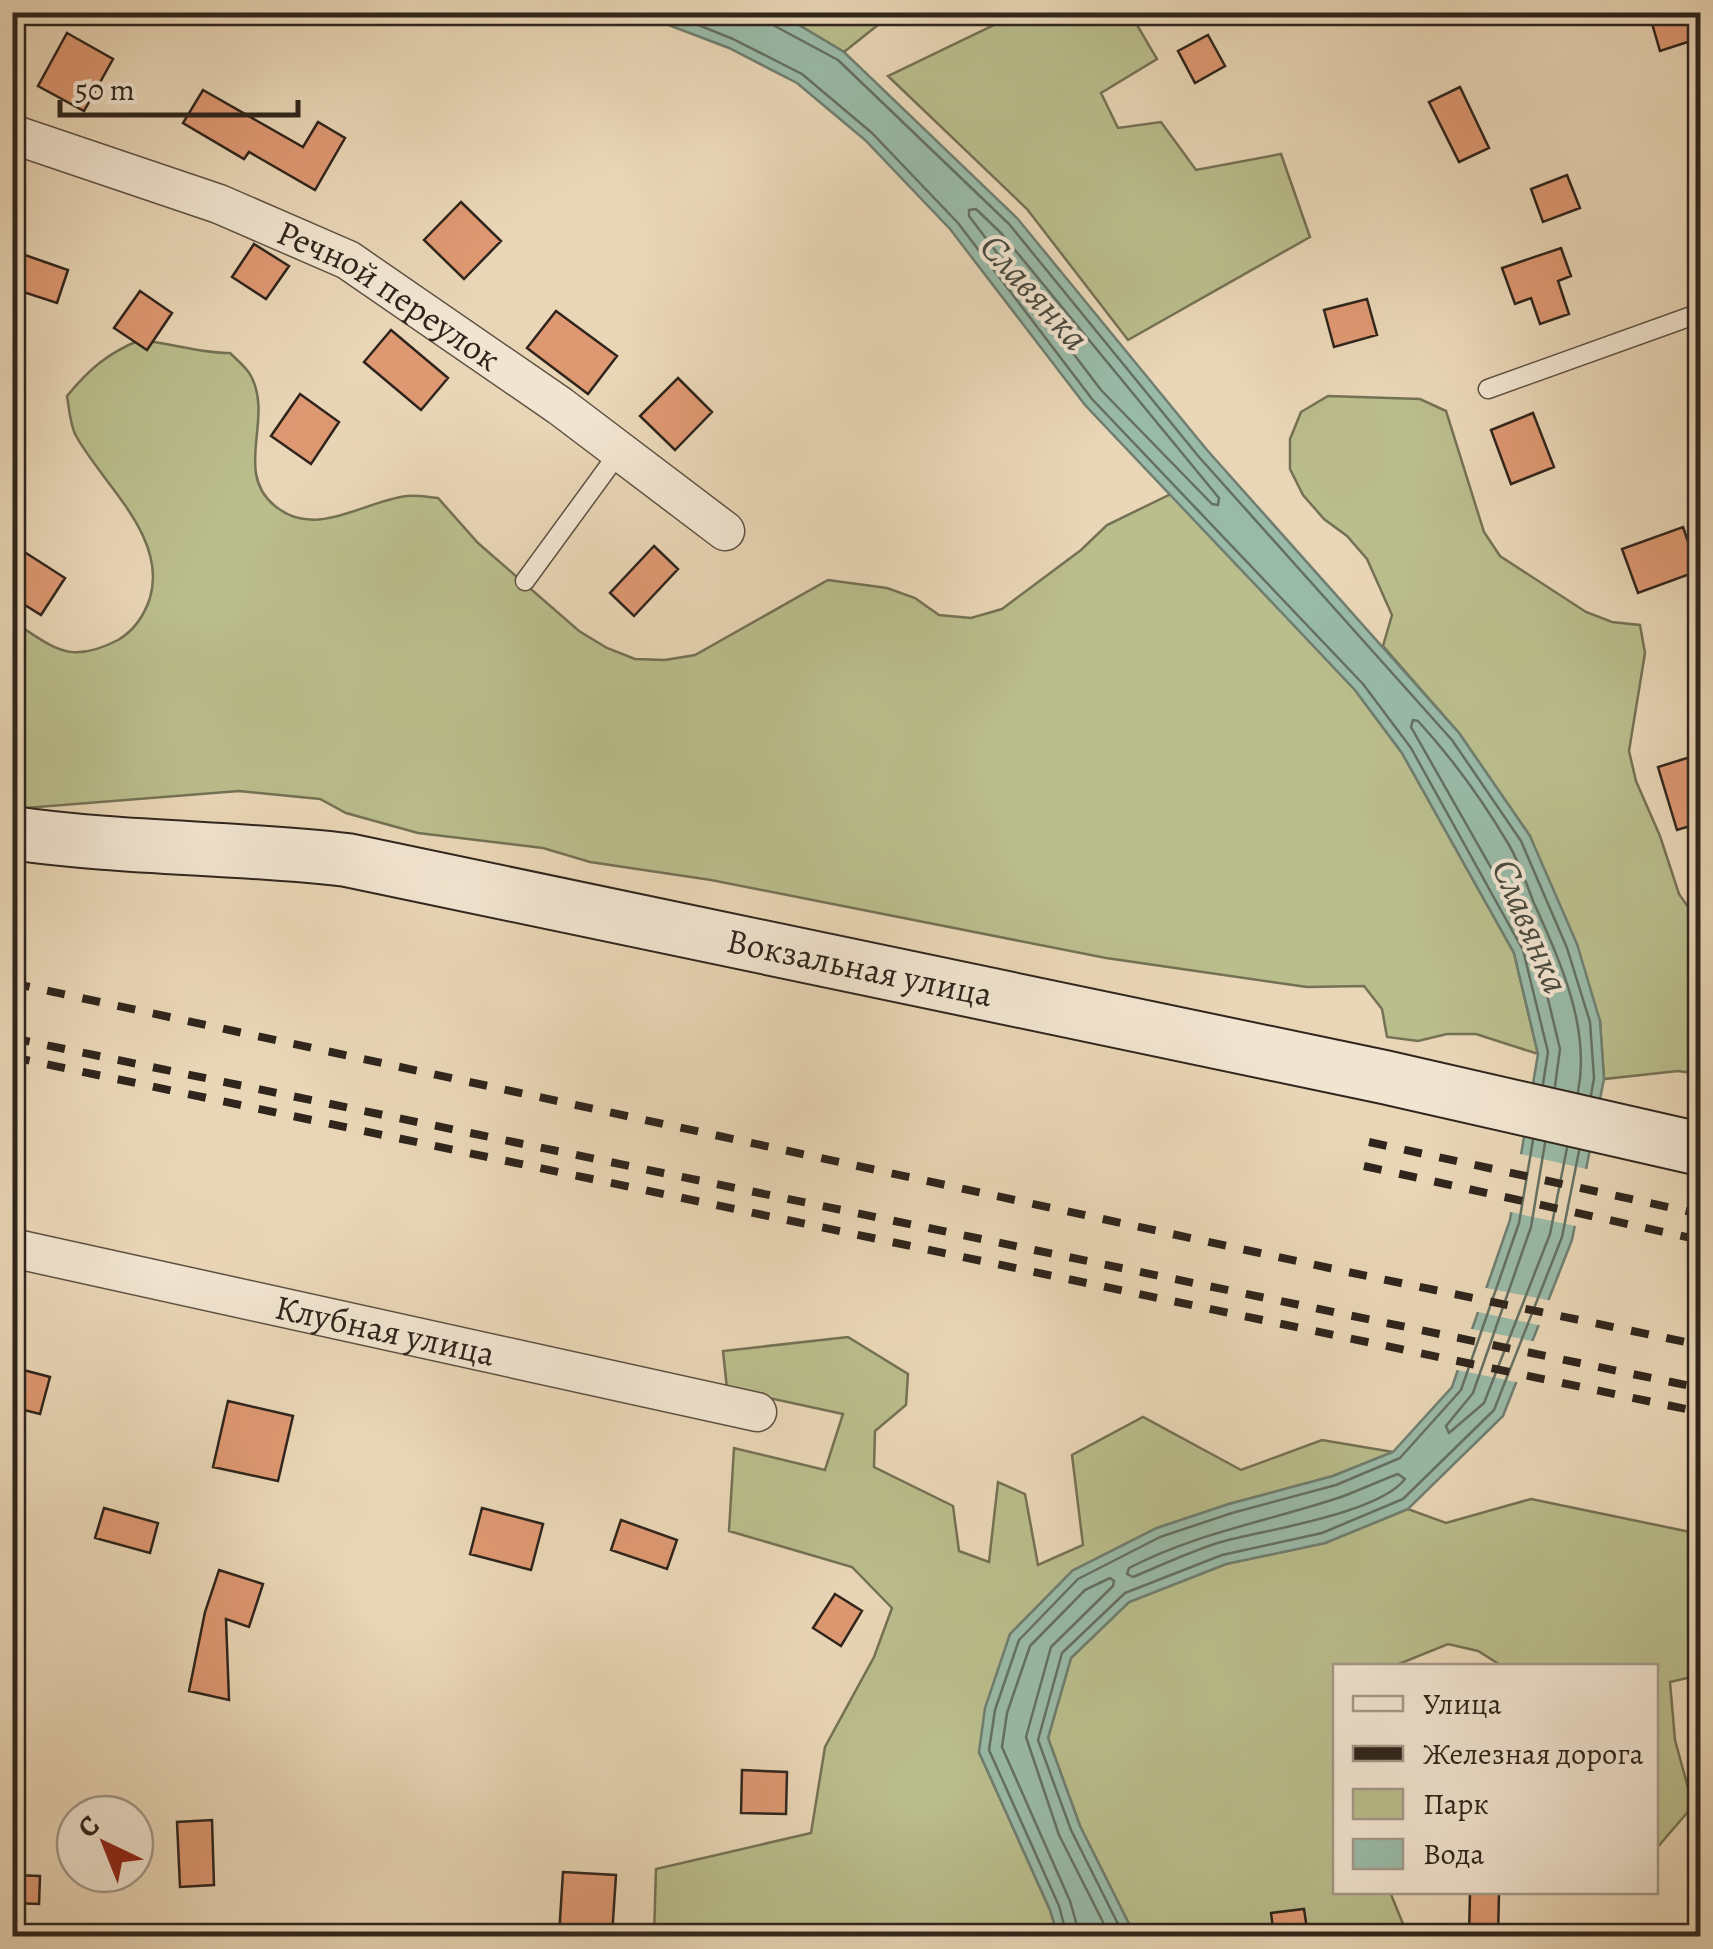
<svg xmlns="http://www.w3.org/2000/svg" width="1713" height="1949" viewBox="0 0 1713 1949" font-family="Alegreya,serif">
	<rect width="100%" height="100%" fill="#e9d6b6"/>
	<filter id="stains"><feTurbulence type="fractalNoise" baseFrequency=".002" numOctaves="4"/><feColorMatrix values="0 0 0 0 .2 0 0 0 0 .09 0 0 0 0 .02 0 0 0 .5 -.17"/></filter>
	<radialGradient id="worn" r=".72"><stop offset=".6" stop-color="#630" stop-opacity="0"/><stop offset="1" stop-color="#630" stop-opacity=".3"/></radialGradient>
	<!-- green -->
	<path fill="#babd8c" stroke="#747154" stroke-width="2.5" d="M763 13H893L844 52 792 21Z
		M1019 13H1130L1157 59 1101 93 1118 128 1161 122 1196 170 1281 154 1310 237 1128 340 1027 209 888 76Z
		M140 340C171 343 199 353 230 353 237 360 247 368 251 376 274 419 233 472 275 506 316 540 363 501 407 496 417 495 428 497 438 498L478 543 579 631 607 648 635 659 665 660 695 655 828 580 887 588 915 598 939 615 971 618 1002 609 1081 550 1107 525 1171 494 1355 690 1402 753 1514 953 1538 1054 1476 1034H1447L1418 1041 1387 1037 1382 1009 1364 986 1307 987 1106 958 711 880 590 862 543 848 418 833 346 813 320 799 239 791 13 809 12 621C54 647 68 666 118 640 135 630 144 616 150 598 168 536 101 483 75 434 70 423 69 408 67 396 89 369 108 353 140 340Z
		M1328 396 1420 399 1446 411 1484 532 1500 556 1586 612 1612 622 1640 625 1645 653 1629 751 1636 781 1660 836 1679 894 1700 924V1074L1678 1071 1604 1079 1600 1021 1530 836 1459 733 1383 646 1392 615 1367 559 1347 536 1324 519 1303 495 1290 469V439L1301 412Z
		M848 1337 908 1374 906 1405 875 1431 874 1467 953 1506 959 1551 989 1562 998 1482 1025 1494 1038 1565 1083 1545 1072 1455 1143 1417 1241 1470 1322 1440 1393 1452 1333 1476 1229 1504 1157 1528 1072 1571 979 1752 1050 1910 1058 1936H654L656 1869 811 1833 825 1747 874 1657 892 1608 852 1567 729 1531 734 1448 825 1470 843 1414 727 1389 723 1351Z
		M1531 1499 1700 1534V1675L1670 1682 1675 1740 1693 1806 1656 1849V1666H1502L1478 1651 1448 1644 1394 1666H1336V1892H1390L1408 1936H1135L1080 1826 1048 1738 1071 1658 1129 1602 1226 1564 1325 1543 1408 1509 1446 1523Z"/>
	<!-- water -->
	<path fill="#99baa8" stroke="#6f7e70" stroke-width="2.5" d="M637 13H763L792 21 844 52 1017 218 1207 450 1459 733 1530 836 1577 944 1600 1021 1604 1079 1572 1240 1503 1416 1408 1509 1325 1543 1226 1564 1129 1602 1071 1658 1048 1738 1080 1826 1135 1936H1058L1050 1910 979 1752 985 1708 1010 1634 1072 1571 1157 1528 1229 1504 1333 1476 1393 1452 1452 1387 1510 1220 1538 1054 1514 953 1402 753 1355 690 1085 405 950 229 865 140 797 83 729 48Z"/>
	<!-- pier -->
	<path fill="#e9d6b6" d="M1516 1153 1591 1170 1580 1227 1506 1211Z
		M1481 1287 1553 1301 1543 1326 1473 1311Z
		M1467 1328 1537 1342 1521 1383 1452 1369Z"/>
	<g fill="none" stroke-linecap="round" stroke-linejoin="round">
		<!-- shore -->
		<path stroke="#647062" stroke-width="2.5" d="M666 12 733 39 802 74 872 133 958 223 1092 399 1363 684 1411 748 1523 950 1548 1052 1543 1084
			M768 12 773 25 838 60 1009 224 1199 457 1452 740 1521 841 1567 948 1590 1022 1594 1078 1591 1095
			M976 209 1001 233 1219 498 1218 505 1212 504 1101 390 969 216V210Z
			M1555 1086 1560 1049 1535 945 1411 727 1413 720 1418 721C1452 758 1483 801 1509 845 1519 862 1526 882 1533 901 1559 959 1591 1027 1578 1092
			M1545 1143 1531 1227 1473 1393 1446 1426 1449 1433 1484 1403 1550 1234 1567 1148
			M1398 1474 1405 1479C1378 1514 1264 1530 1221 1542 1191 1551 1162 1565 1133 1577L1127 1574 1129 1568C1196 1533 1269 1521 1341 1497 1360 1490 1379 1481 1398 1474Z
			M1067 1936 1059 1906 989 1750 995 1710 1019 1640 1078 1579 1160 1537 1232 1513 1336 1485 1400 1458 1461 1390 1519 1223 1533 1140
			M1080 1936 1070 1901 1002 1747 1007 1713 1030 1646 1085 1590 1110 1578 1114 1581 1113 1586 1051 1647 1026 1737 1059 1835 1110 1936
			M1124 1936 1071 1830 1038 1740 1062 1653 1125 1593 1222 1555 1322 1533 1403 1499 1494 1410 1562 1237 1579 1151"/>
	</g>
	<!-- building -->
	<path fill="#de9872" stroke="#2f251c" stroke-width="2.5" d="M1673 12H1700V38L1660 51 1651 20Z
		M67 33 113 59 84 111 38 86Z
		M1208 35 1225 66 1195 83 1178 51Z
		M1460 87 1489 148 1459 162 1429 102Z
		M203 90 303 147 318 122 345 138 315 190 249 152 244 159 183 123Z
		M1567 175 1580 208 1543 222 1531 189Z
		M461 202 501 241 464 279 424 240Z
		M254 244 289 266 266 299 232 277Z
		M1561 248 1571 276 1558 281 1569 314 1540 324 1531 298 1515 304 1502 268Z
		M25 255 68 270 57 303 14 289Z
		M140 291 172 313 147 350 114 328Z
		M1367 299 1377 335 1334 347 1324 310Z
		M556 311 617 356 588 394 527 348Z
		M391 330 448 378 421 410 364 362Z
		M678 378 712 412 675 450 640 416Z
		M300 394 339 422 311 464 271 436Z
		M1533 413 1554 467 1511 484 1491 430Z
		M1683 527 1698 571 1638 593 1622 549Z
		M12 544 65 578 41 615 12 597Z
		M654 546 678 569 634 616 610 593Z
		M1700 754V823L1677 830 1658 767Z
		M12 1367 50 1377 40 1414 12 1407Z
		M228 1401 293 1416 278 1481 213 1467Z
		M104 1508 158 1523 150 1553 95 1538Z
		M482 1508 543 1524 531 1570 470 1554Z
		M621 1520 677 1540 667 1569 611 1550Z
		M219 1570 263 1584 249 1627 226 1619 229 1700 189 1691 205 1612Z
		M835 1594 862 1611 841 1646 813 1628Z
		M742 1770 787 1772 786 1814 741 1813Z
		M212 1820 214 1885 180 1887 177 1822Z
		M563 1872 616 1875 612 1936H559Z
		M12 1875 40 1876 39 1904 12 1903Z
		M1470 1893H1499L1498 1936H1469Z
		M1304 1909 1308 1936H1274L1271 1913Z"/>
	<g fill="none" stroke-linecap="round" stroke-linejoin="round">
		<!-- lane casing -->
		<g stroke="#5e5142" stroke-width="21">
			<path id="lane" d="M1488 389 1700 313
				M525 581 620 451"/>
		</g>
		<!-- street casing -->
		<g stroke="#5e5142" stroke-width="41">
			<g id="street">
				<path id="s1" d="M12 134 219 204 348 260 560 406 725 531"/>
				<path id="s2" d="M12 1248 757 1412"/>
			</g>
		</g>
		<!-- secondary casing -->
		<g stroke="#2f251c" stroke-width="56">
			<g id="secondary">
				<path id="s3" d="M12 833C123 849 236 847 347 860L1384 1077 1700 1149"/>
			</g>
		</g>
		<!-- lane -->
		<use href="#lane" stroke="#f1e4d0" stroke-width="18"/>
		<!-- street -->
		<use href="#street" stroke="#f1e4d0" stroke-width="38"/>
		<!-- secondary -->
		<use href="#secondary" stroke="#f1e4d0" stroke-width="52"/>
		<!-- rail -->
		<path stroke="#2f251c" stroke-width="8" stroke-dasharray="18 18" stroke-linecap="butt" d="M12 983 1343 1271 1700 1345
			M12 1038 1700 1388
			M12 1057 1700 1412
			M1369 1142 1700 1214
			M1364 1166 1700 1240"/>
	</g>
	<g text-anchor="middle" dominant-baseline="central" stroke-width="8" stroke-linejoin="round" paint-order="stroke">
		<!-- street labels -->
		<g font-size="35" fill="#2f251c" stroke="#f1e4d0">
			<text stroke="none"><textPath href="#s1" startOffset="412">Речной переулок</textPath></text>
			<text stroke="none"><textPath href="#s3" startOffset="860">Вокзальная улица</textPath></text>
			<text stroke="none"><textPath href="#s2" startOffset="382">Клубная улица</textPath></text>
		</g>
		<!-- water labels -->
		<g font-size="38" font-style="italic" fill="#4a4a3f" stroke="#f1e4d0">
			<text transform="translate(1035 292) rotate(48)">Славянка</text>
			<text transform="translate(1531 926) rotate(67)">Славянка</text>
		</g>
	</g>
	<!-- margin -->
	<rect width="1713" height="1949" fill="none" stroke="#e9d6b6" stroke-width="50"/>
	<rect x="15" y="15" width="1683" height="1919" fill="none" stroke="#2f251c" stroke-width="5"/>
	<rect x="25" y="25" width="1663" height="1899" fill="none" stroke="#2f251c" stroke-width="2.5"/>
	<!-- legend -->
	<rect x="1333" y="1664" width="325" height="230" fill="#f1e4d0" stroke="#a39888" stroke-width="2.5"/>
	<rect x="1353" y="1696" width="50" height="15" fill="#f1e4d0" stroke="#a39888" stroke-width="2.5"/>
	<text x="1423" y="1714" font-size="30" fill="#2f251c">Улица</text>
	<rect x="1353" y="1746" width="50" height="15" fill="#2f251c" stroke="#a39888" stroke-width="2.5"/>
	<text x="1423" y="1764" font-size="30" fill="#2f251c">Железная дорога</text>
	<rect x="1353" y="1789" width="50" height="30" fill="#babd8c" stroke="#a39888" stroke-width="2.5"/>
	<text x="1423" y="1814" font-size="30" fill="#2f251c">Парк</text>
	<rect x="1353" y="1839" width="50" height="30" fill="#99baa8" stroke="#a39888" stroke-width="2.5"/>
	<text x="1423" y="1864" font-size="30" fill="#2f251c">Вода</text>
	<!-- north arrow -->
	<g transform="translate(105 1844) rotate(317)"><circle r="48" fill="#f1e4d0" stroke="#a39888" stroke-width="2.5"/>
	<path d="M0-8L18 38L0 25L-18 38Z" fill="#8f2418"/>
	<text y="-15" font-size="28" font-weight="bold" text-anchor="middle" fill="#2f251c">С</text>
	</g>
	<!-- scale -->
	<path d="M60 100v15h238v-15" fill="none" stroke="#2f251c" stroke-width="5"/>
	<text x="75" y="100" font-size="30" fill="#2f251c" stroke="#f1e4d0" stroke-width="8" paint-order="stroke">50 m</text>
	<rect width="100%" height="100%" filter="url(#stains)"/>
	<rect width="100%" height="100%" fill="url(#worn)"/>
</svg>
